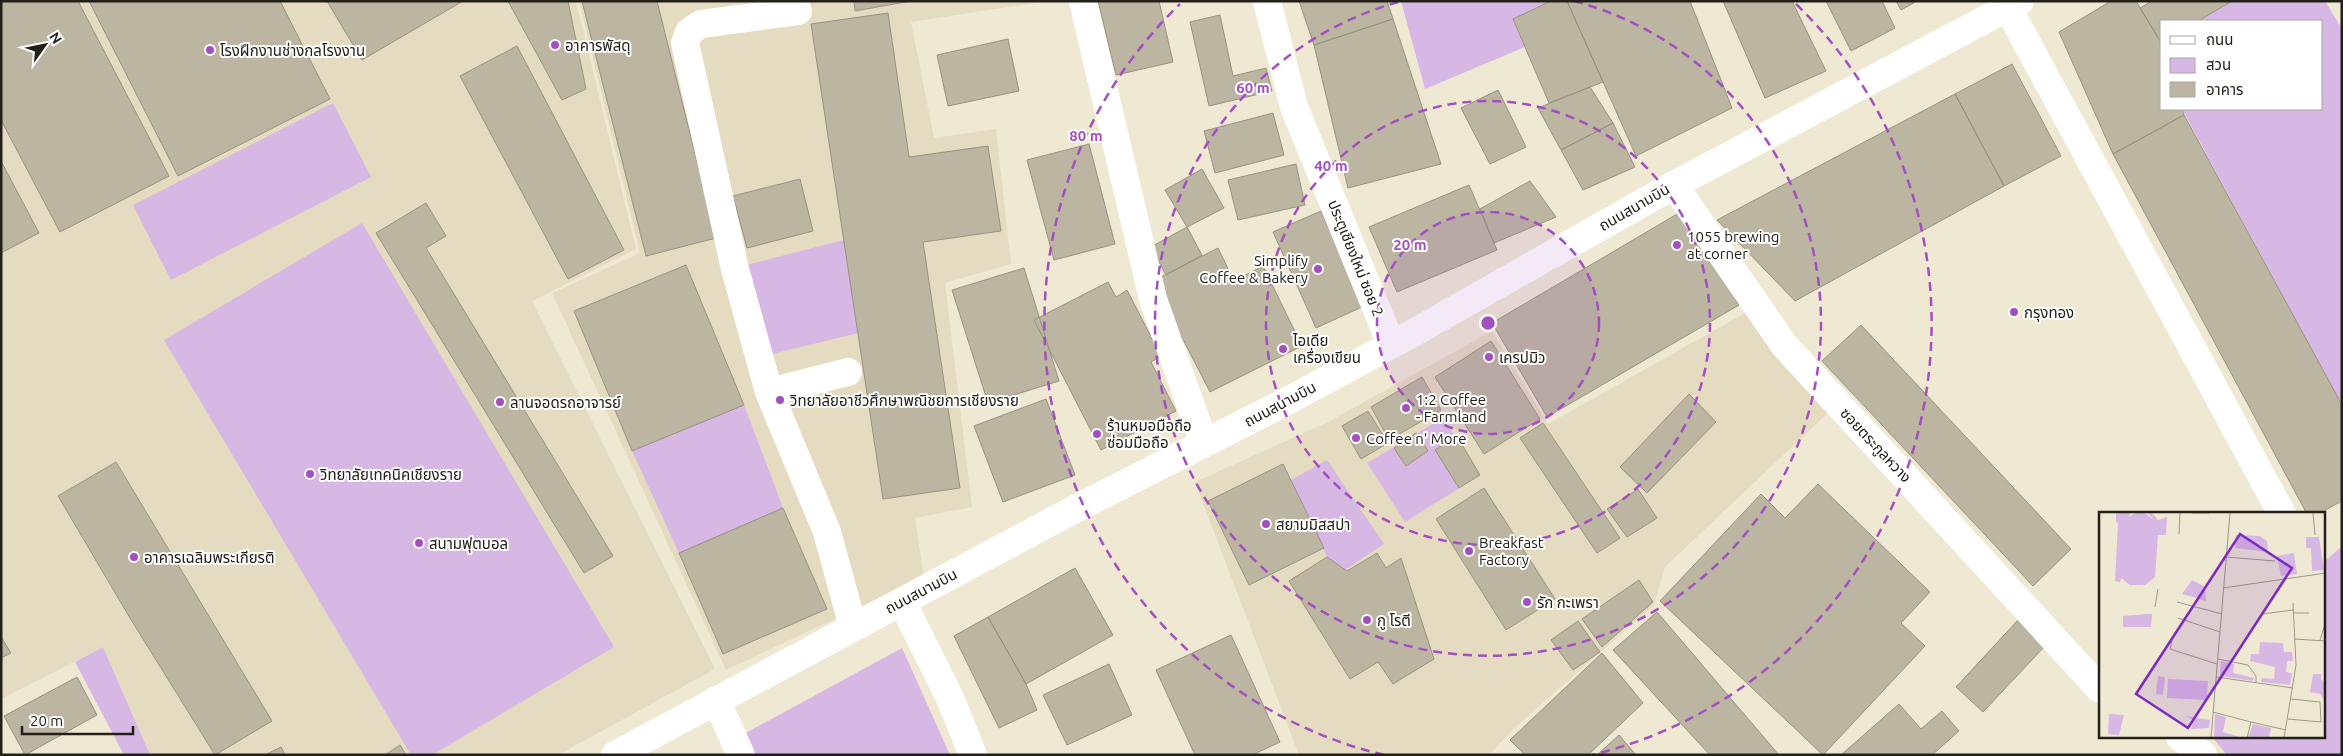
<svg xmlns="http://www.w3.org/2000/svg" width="2343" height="756" viewBox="0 0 2343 756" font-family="Ubuntu,'Noto Sans Thai',sans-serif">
	<rect width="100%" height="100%" fill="#efe9d4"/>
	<!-- built -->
	<path fill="#e4dbc1" d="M1 1H576L636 249 532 301 715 669 558 755H150L103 647 1 699Z
		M579 1H1048L911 22 934 138 996 129 1011 264 945 283 972 507 915 518 924 577 726 670 552 293 640 253Z
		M1752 309 1832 409 1665 567 1654 605 1512 730 1489 755H1299L1195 482 1328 422 1492 331 1548 424Z"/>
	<!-- green -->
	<path fill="#d7b7e4" d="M1401 1H1551L1513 19 1525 47 1425 89Z
		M2232 1H2325L2342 29V398L2339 400 2182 109H2322V21H2198Z
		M333 103 371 177 171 280 133 205Z
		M362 223 614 647 432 755H411L164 340Z
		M844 240 858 333 772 354 742 266Z
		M744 405 783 508 679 553 632 451Z
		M1443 418 1480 475 1405 522 1367 463Z
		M1327 460 1384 544 1345 570 1327 557 1291 480Z
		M2342 546V755H2227L2212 737H2324V562Z
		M103 647 150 755H124L75 662Z
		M902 648 950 755H754L744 734Z"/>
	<!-- building -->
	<path fill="#bbb5a1" stroke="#989280" d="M1 1H78L169 176 60 232 1 120Z
		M89 1H280L330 99 178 176Z
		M327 1H463L362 60Z
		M508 1H568L586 89 562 100Z
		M582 1H657L716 238 646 256Z
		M854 1H911L855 11Z
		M1098 1H1159L1173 62 1116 75Z
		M1299 1H1387L1393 19 1314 45Z
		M1551 1H1567L1603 82 1549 103 1513 19Z
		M1567 1H1690L1732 108 1636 156Z
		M1723 1H1792L1826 71 1765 98Z
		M1826 1H1882L1895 28 1851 51Z
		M1896 1H1917L1901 10Z
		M2111 1H2136L2162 44V109H2182L2184 115 2113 154 2059 32Z
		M2152 1H2232L2198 21H2162L2161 42 2140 8Z
		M888 13 909 157 988 146 1001 231 923 242 960 488 883 499 811 24Z
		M1220 15 1233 76 1266 68 1272 91 1209 106 1190 22Z
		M1393 19 1441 164 1348 188 1314 45Z
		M1008 39 1019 91 948 106 937 55Z
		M517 46 624 250 568 279 460 76Z
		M2012 64 2061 156 2004 186 1955 94Z
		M1590 87 1613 123 1561 150 1538 108Z
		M1498 90 1526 147 1490 164 1461 108Z
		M1955 94 2004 186 1795 301 1717 220Z
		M1273 113 1284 155 1215 173 1204 131Z
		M2184 115 2342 405V501L2318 514H2307L2113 154Z
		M1613 123 1635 167 1583 190 1561 150Z
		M1089 144 1115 244 1054 260 1027 160Z
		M1 161 39 233 1 253Z
		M1296 164 1305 205 1238 220 1228 180Z
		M1202 169 1224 208 1187 227 1165 190Z
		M800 179 813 231 747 248 733 196Z
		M1530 181 1556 217 1494 243 1480 209Z
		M1469 185 1497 250 1397 292 1369 227Z
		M426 203 446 236 426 248 613 556 584 573 376 233Z
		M1684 210 1739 305 1547 417 1492 323Z
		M1321 211 1364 306 1316 328 1273 232Z
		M1187 227 1202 255 1166 275 1151 247Z
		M1218 248 1234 281 1263 266 1302 346 1210 392 1153 281Z
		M686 265 744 405 632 451 574 311Z
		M1024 268 1059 381 988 403 952 290Z
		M1108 282 1116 297 1127 290 1161 356 1151 362 1176 411 1101 450 1034 320Z
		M1861 325 2071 549 2033 586 1822 361Z
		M1491 341 1540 419 1484 454 1435 377Z
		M1422 377 1441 410 1389 440 1371 407Z
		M1689 394 1716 422 1647 493 1620 467Z
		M1046 399 1075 475 1003 502 974 426Z
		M1368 411 1388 443 1361 459 1342 426Z
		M1543 423 1620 538 1597 553 1520 438Z
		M1416 433 1428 451 1406 466 1394 448Z
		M1457 436 1480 475 1459 488 1435 450Z
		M116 462 272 721 215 755 130 618 58 496Z
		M1283 464 1324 548 1249 585 1208 501Z
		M1818 484 1930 592 1901 623 1925 646 1823 755 1660 601 1761 494 1785 518Z
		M1484 488 1555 599 1506 630 1436 519Z
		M1638 489 1657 518 1627 537 1607 509Z
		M783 508 827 609 723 654 679 553Z
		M1377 553 1386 568 1401 558 1434 659 1393 684 1378 662 1350 679 1289 581 1327 557 1347 571Z
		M1075 568 1113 635 1026 684 988 617Z
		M1639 580 1653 602 1602 647 1582 619Z
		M1657 612 1779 755H1710L1613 650Z
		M988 617 1026 684 1037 710 999 728 954 636Z
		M2018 620 2045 646 1983 712 1956 687Z
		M1578 621 1600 652 1573 670 1551 640Z
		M1231 635 1280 742 1252 755H1195L1156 670Z
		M1 637 11 653 1 658Z
		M1602 653 1643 703 1588 755H1525L1510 740Z
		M1109 664 1132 715 1067 745 1043 695Z
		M77 677 97 715 25 755 4 716Z
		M1899 704 1921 729 1942 711 1959 731 1932 755H1841Z
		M1619 735 1636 755H1597Z
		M400 745 406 755H385Z
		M281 747 285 755H265Z"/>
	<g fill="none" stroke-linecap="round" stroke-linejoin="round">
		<!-- minor -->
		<path stroke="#fff" stroke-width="28" d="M1083 1 1153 299 1204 443
			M1267 1 1294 107 1391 344
			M2008 8 2282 514
			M798 11 701 24 689 32 685 43 735 269 769 392 827 532 853 627
			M1674 185 1784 345 2100 689
			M769 392 848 372
			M902 602 950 698 973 755
			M716 700 741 755
			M2180 737 2203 755
			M615 755 1075 509 1291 399 1415 332 1674 185 2020 1"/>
	</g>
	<!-- distance rings -->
	<circle cx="1488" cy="323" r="111" fill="#a250c0" fill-opacity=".12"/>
	<g fill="none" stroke="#a250c0" stroke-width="2.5" stroke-dasharray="9 6">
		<circle cx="1488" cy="323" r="111"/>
		<circle cx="1488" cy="323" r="222"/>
		<path d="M1574 1A333 333 0 1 1 1402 1"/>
		<path d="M1384 755A444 444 0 0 1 1180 4M1796 4A444 444 0 0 1 1592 755"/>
	</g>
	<!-- markers -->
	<g fill="#a250c0" stroke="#fff" stroke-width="2">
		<circle cx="555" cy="45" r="5"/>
		<circle cx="210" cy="50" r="5"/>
		<circle cx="1677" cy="245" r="5"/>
		<circle cx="1318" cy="269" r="5"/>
		<circle cx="2014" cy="312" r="5"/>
		<circle cx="1283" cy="349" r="5"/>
		<circle cx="1489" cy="357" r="5"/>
		<circle cx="780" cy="400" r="5"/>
		<circle cx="500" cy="402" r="5"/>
		<circle cx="1406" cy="408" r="5"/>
		<circle cx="1097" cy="434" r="5"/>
		<circle cx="1356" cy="438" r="5"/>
		<circle cx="310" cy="474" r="5"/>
		<circle cx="1266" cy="524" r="5"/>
		<circle cx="419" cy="543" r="5"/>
		<circle cx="1469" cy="551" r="5"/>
		<circle cx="134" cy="557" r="5"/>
		<circle cx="1527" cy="602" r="5"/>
		<circle cx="1367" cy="620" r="5"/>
	</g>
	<g text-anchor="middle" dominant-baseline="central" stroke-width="4" stroke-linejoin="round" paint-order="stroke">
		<!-- poi labels -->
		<g font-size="15" fill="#222018" stroke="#fff" text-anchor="start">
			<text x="565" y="45">อาคารพัสดุ</text>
			<text x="220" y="50">โรงฝึกงานช่างกลโรงงาน</text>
			<text x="1687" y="236">1055 brewing<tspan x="1687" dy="17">at corner</tspan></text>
			<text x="1308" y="260" text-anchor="end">Simplify<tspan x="1308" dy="17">Coffee &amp; Bakery</tspan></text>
			<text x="2024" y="312">กรุงทอง</text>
			<text x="1293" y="340">ไอเดีย<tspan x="1293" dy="17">เครื่องเขียน</tspan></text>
			<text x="1499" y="357">เครปมิว</text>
			<text x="1416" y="399">1:2 Coffee<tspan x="1416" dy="17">- Farmland</tspan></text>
			<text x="790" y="400">วิทยาลัยอาชีวศึกษาพณิชยการเชียงราย</text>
			<text x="510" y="402">ลานจอดรถอาจารย์</text>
			<text x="1107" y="425">ร้านหมอมือถือ<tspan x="1107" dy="17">ซ่อมมือถือ</tspan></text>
			<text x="1366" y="438">Coffee n' More</text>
			<text x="320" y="474">วิทยาลัยเทคนิคเชียงราย</text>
			<text x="1276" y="524">สยามมิสสปา</text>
			<text x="1479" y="542">Breakfast<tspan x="1479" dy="17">Factory</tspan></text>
			<text x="429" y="543">สนามฟุตบอล</text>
			<text x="144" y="557">อาคารเฉลิมพระเกียรติ</text>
			<text x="1537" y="602">รัก กะเพรา</text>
			<text x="1377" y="620">กู โรตี</text>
		</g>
		<!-- street labels -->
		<g font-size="15" fill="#222018" stroke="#fff">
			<text transform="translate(1634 207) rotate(-30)">ถนนสนามบิน</text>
			<text transform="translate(1356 258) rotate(68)">ประตูเชียงใหม่ ซอย 2</text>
			<text transform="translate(1280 404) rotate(-28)">ถนนสนามบิน</text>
			<text transform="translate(1876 445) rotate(47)">ซอยตระกูลหวาง</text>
			<text transform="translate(921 591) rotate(-28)">ถนนสนามบิน</text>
		</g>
	</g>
	<!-- overview -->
	<g transform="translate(2099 512)">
		<rect width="226" height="226" fill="#efe9d4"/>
		<path d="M17 1H32L29 5 36 1H46L55 8 49 1H53L59 8 68 5 67 23H59L56 65 46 73H31L22 66 21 70 16 69 19 11 17 10ZM137 23 161 24 168 29 169 40 136 36ZM207 25H220L225 58 213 59 212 36H207ZM195 41 198 62 182 64 178 44ZM93 68 106 75 107 89 83 82ZM49 102H53L52 115H24V104ZM161 130 184 131 185 140H193L194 149H188L187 160 193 161 191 173 162 170 163 166 175 167 176 155 151 149 152 142H160ZM122 149 135 152 134 161 155 166 154 169 121 164ZM214 162H222V168L226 169V189L221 182 211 180ZM59 164 66 165 64 183 57 182ZM69 167 109 169 108 188 68 186ZM10 202 25 203 20 223 9 222ZM116 202 127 205 124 220 144 226H115ZM86 204 111 208 110 216 92 217 95 208ZM154 212 172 216 170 226H149Z" fill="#d7b7e4"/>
		<path fill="none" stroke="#9d9989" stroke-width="1" d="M93 1H110M214 1 216 23M80 22 81 1M127 45 176 49M124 76 227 61M78 90 123 102M56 95 59 77M194 101H210M163 102 194 98M79 106 121 120M195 127 227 129M73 128 71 137 118 152M221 128 227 109M119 147 149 153 157 164V170M117 165 194 176M114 200 152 210 148 226M189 207 222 210 221 190 192 187M152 210 187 218M112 226 131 1M185 226 197 153 194 91"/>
		<path fill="#7b2cbf" fill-opacity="0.15" stroke="#7b2cbf" stroke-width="2.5" d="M141 22 193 56 89 216 37 182Z"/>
		<rect width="226" height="226" fill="none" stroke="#222018" stroke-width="2.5"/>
	</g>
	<circle cx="1488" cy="323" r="8" fill="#a250c0" stroke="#fff" stroke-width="2.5"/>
	<g font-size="15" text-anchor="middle" font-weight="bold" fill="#a250c0" stroke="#fff" stroke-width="4" stroke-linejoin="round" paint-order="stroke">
		<text x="1253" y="93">60 m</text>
		<text x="1086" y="141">80 m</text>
		<text x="1331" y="171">40 m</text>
		<text x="1410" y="250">20 m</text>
	</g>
	<!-- border -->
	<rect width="2343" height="756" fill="none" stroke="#222018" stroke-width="5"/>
	<!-- legend -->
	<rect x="2160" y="20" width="162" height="90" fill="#ffffff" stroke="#a7a6a3"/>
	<rect x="2170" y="36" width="25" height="8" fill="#ffffff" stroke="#a7a6a3"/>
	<text x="2206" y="45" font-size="15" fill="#222018">ถนน</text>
	<rect x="2170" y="58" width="25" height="15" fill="#d7b7e4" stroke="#a7a6a3"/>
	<text x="2206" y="70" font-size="15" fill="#222018">สวน</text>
	<rect x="2170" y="82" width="25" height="15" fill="#bbb5a1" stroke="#a7a6a3"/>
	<text x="2206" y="95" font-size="15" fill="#222018">อาคาร</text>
	<!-- north arrow -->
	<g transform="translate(45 45) rotate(57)" stroke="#ffffff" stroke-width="4" paint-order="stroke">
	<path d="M0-4L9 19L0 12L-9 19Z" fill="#222018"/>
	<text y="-8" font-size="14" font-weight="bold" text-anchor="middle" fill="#222018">N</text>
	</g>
	<!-- scale -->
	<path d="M22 726v8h111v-8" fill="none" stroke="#222018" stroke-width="2.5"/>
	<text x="30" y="726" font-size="15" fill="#222018" stroke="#ffffff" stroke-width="4" paint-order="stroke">20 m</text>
</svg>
